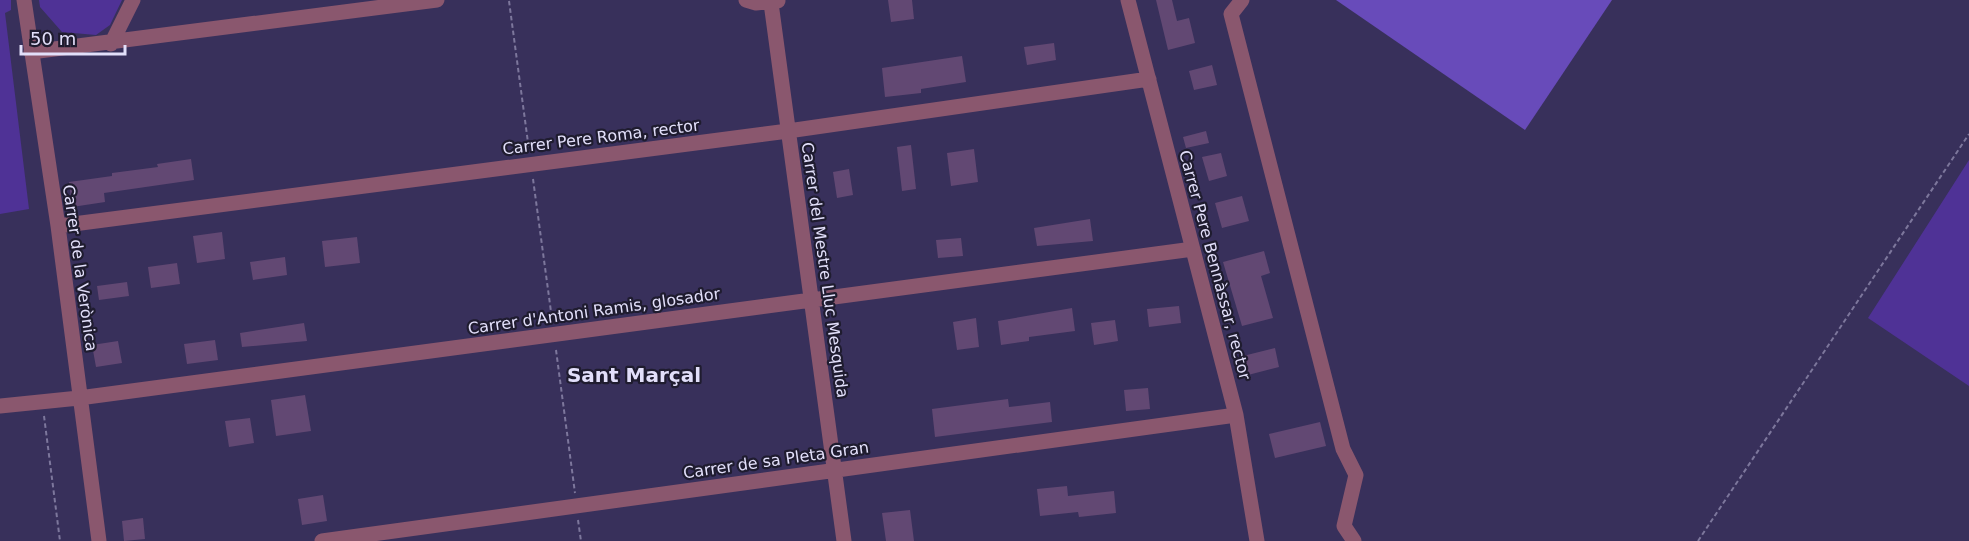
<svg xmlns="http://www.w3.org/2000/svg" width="1969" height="541" viewBox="0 0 1969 541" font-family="'DejaVu Sans',sans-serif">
	<rect width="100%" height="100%" fill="#38305b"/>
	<!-- green -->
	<path fill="#4f3296" d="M0 0H11V10L5 13 29 209 0 214Z
		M39 0H122L110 25 96 35 62 32 40 7Z
		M1969 160V386L1868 318Z"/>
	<!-- forest -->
	<path fill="#684bba" d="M1336 0H1612L1525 130Z"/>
	<!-- building -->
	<path fill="#624873" d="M888 0H912L914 19 891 22Z
		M1156 0H1172L1177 21 1189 18 1195 43 1168 50Z
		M1054 43 1056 60 1027 65 1024 47Z
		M962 56 966 82 921 89V93L885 97 882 68Z
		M1212 65 1217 85 1194 90 1189 71Z
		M1206 131 1209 143 1186 148 1183 137Z
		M911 145 916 189 902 191 897 147Z
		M974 149 978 182 951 186 947 153Z
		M1221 153 1227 176 1209 181 1202 157Z
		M191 159 194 180 104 193 105 202 72 207 69 182 112 176V173L158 167 157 164Z
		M849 169 853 195 837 198 833 172Z
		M1242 196 1249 221 1222 228 1215 203Z
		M1090 219 1093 241 1037 246 1034 228Z
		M222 232 225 259 197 263 193 236Z
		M357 237 360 263 325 267 322 241Z
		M961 238 963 256 938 258 936 240Z
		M1264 251 1270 273 1261 276 1273 318 1242 326 1223 262Z
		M285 257 287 275 253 280 250 262Z
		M177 263 180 284 151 288 148 267Z
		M127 282 129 296 99 300 97 286Z
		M1179 306 1181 323 1149 327 1147 309Z
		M1072 308 1075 331 1029 337V341L1001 345 998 321Z
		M976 318 979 347 957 350 953 322Z
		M1115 320 1118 341 1094 345 1091 323Z
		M304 323 307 341 242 347 240 333Z
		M215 340 218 360 187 364 184 344Z
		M118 341 122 363 96 367 92 345Z
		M1275 348 1279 367 1248 375 1243 356Z
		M1148 388 1150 409 1126 411 1124 390Z
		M305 395 311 431 276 436 271 400Z
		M1008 399 1009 407 1050 402 1052 422 935 437 932 409Z
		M250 418 254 443 229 447 225 421Z
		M1320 422 1326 446 1275 458 1269 434Z
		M1067 486 1068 496 1114 491 1116 513 1079 517 1078 512 1040 516 1037 489Z
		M323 495 327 521 302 525 298 499Z
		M910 510 914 541H886L882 513Z
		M143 518 145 539 124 541 122 521Z"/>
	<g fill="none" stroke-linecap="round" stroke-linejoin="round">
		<!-- path -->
		<path stroke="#7d779c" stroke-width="2" stroke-dasharray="4.5 3" stroke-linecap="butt" d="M509 1 529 150
			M533 179 552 319
			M556 350 575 493
			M44 416 60 541
			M578 520 581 541
			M1698 541 1969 134"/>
		<!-- minor -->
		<path stroke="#8a576e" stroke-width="15" d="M24 0 58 226 99 541
			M746 0 756 3 778 1
			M1128 0 1236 415 1257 541
			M1242 0 1231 14 1343 449 1356 475 1344 526 1354 541
			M771 3 844 541
			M111 44 133 0
			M31 52 437 0
			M58 226 788 131 1149 79
			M0 406 79 398 1193 249
			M322 541 1236 415"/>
	</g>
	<g text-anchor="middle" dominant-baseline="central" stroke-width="4.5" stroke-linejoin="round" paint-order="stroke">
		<!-- street labels -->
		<g font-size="16" fill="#e2dffa" stroke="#1f1c2f">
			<text transform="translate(601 137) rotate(-7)">Carrer Pere Roma, rector</text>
			<text transform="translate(1215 265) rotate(75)">Carrer Pere Bennàssar, rector</text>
			<text transform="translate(80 268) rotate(82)">Carrer de la Verònica</text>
			<text transform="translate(825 270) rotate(82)">Carrer del Mestre Lluc Mesquida</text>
			<text transform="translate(594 311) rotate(-8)">Carrer d'Antoni Ramis, glosador</text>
			<text transform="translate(776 460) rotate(-8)">Carrer de sa Pleta Gran</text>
		</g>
		<!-- quarter labels -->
		<g font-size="20" font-weight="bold" fill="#e2dffa" stroke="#1f1c2f">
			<text x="634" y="375">Sant Marçal</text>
		</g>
	</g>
	<!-- scale -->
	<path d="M21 45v9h104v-9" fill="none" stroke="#e2dffa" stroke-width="3"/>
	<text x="30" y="45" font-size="18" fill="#e2dffa" stroke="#1f1c2f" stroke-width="4.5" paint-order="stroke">50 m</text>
</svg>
